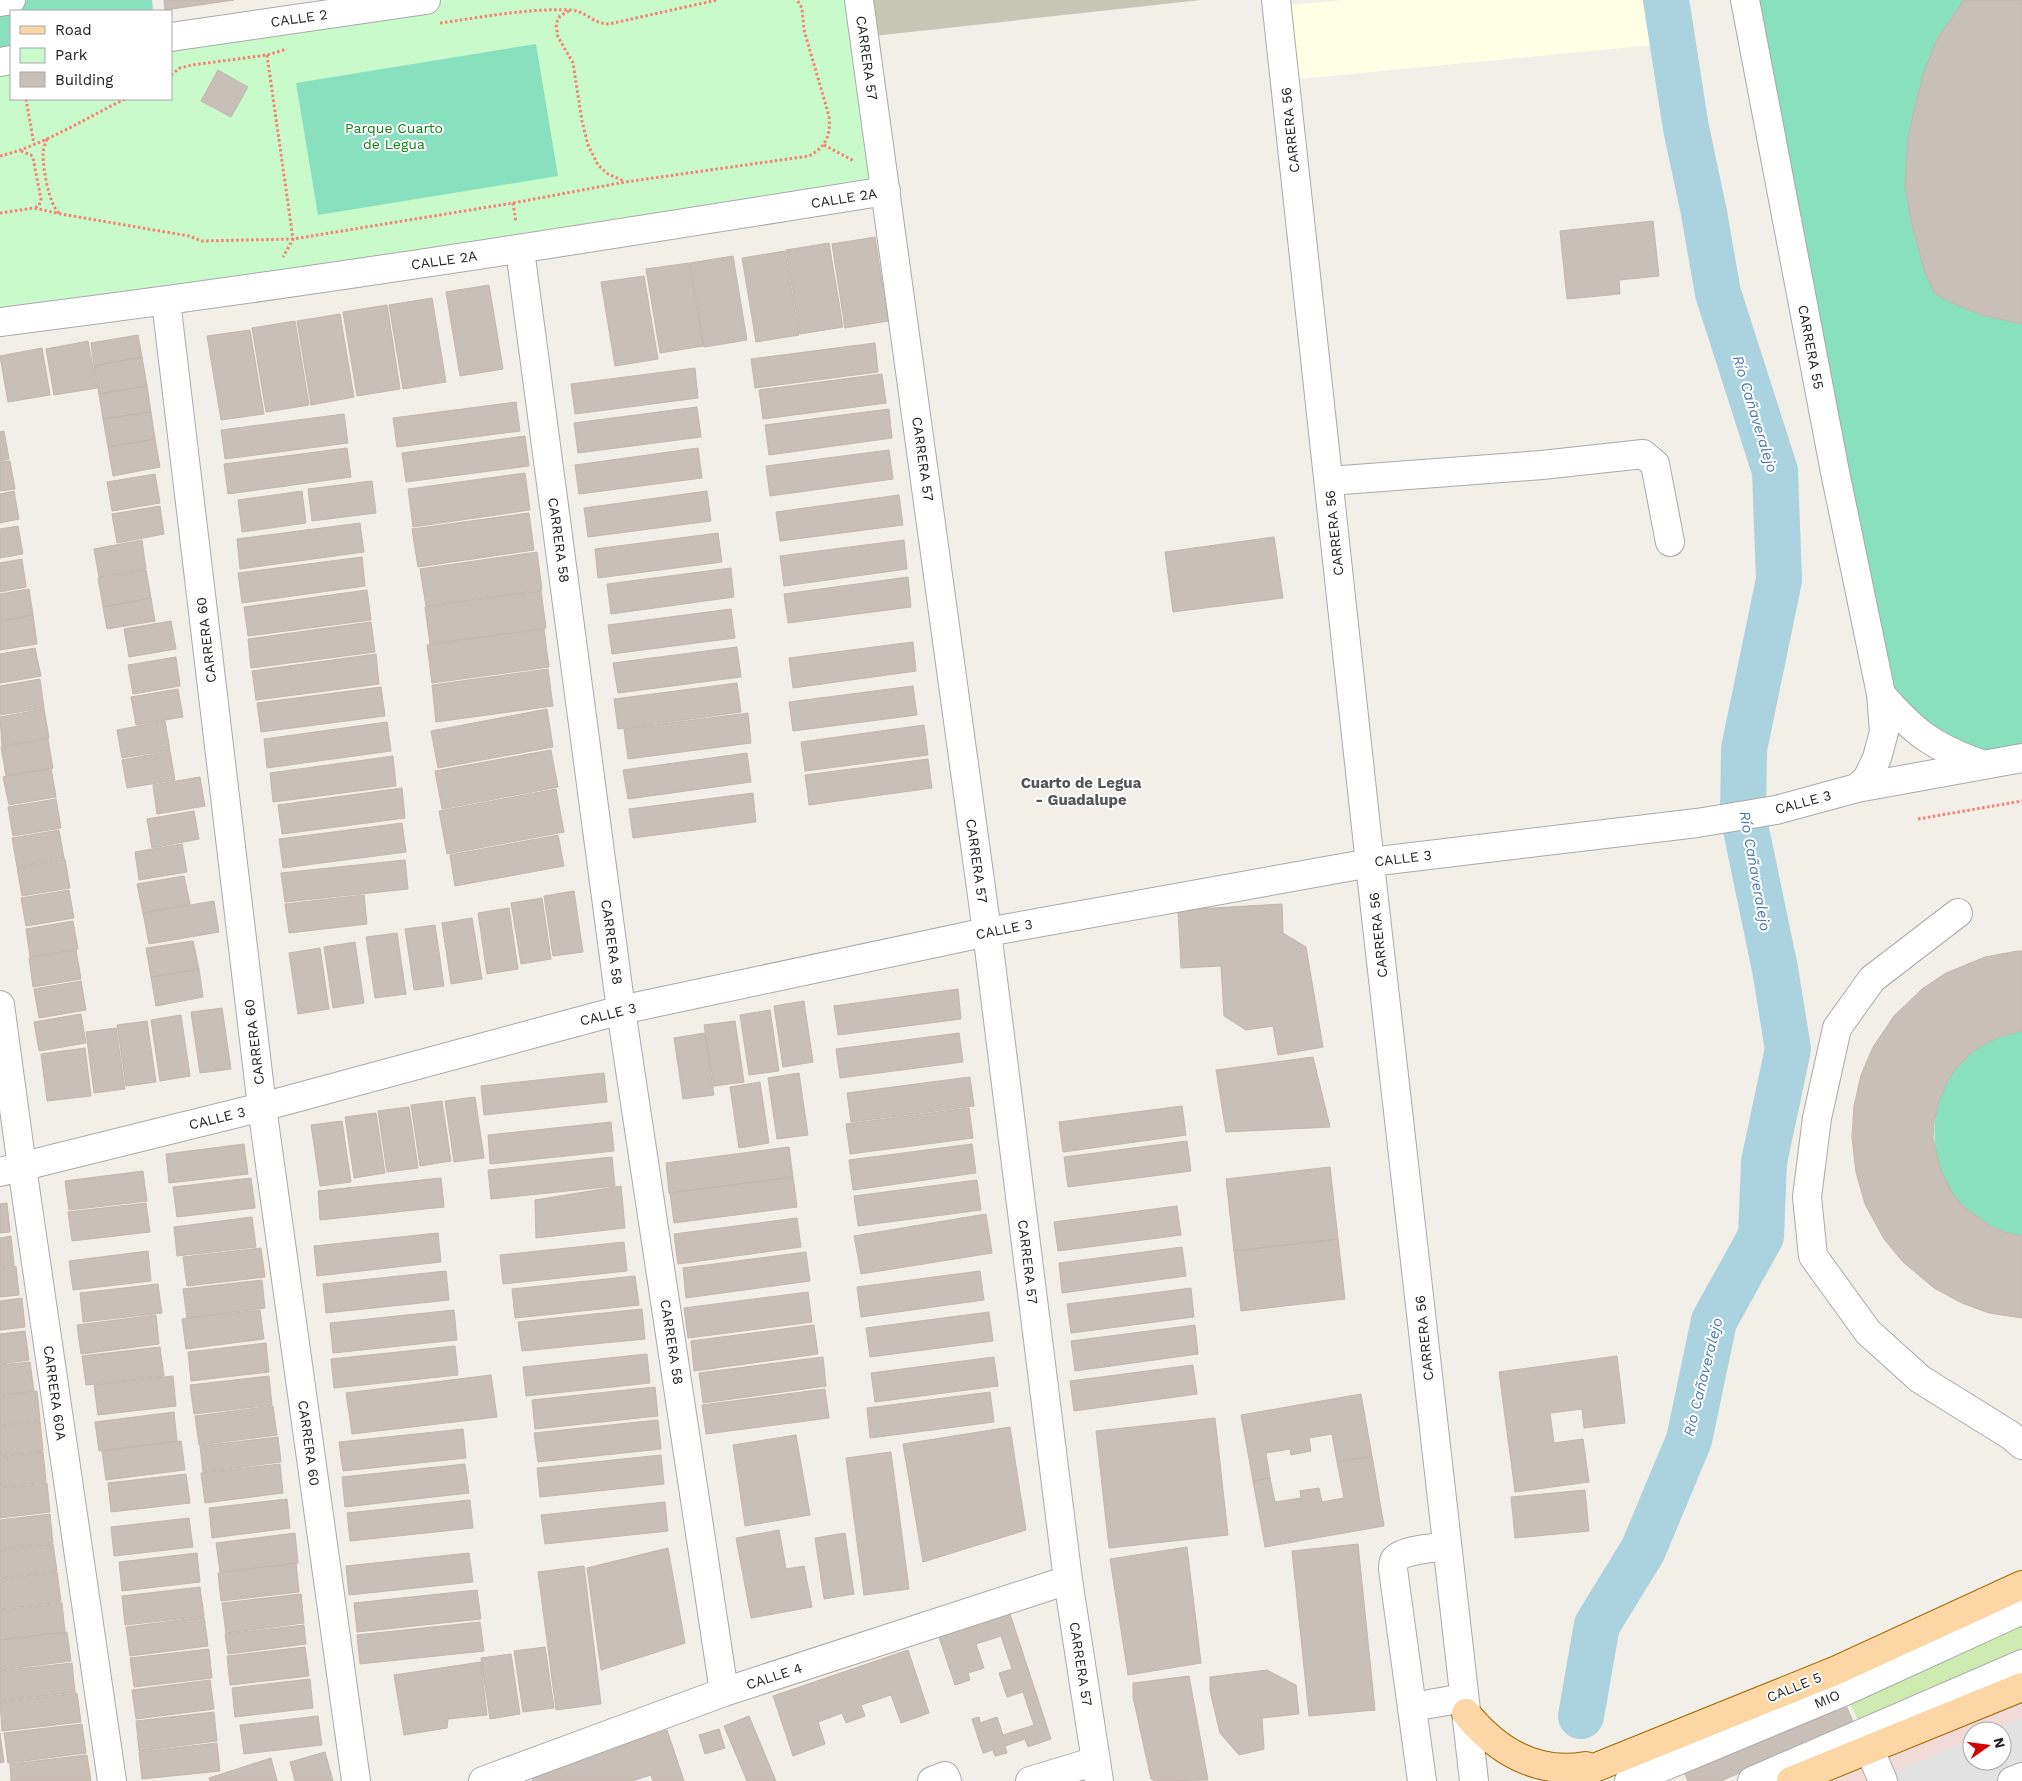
<svg xmlns="http://www.w3.org/2000/svg" width="2022" height="1781" viewBox="0 0 2022 1781" font-family="'Work Sans',sans-serif">
	<rect width="100%" height="100%" fill="#f2efe9"/>
	<!-- commercial -->
	<path fill="#f2dad9" fill-rule="evenodd" d="M2022 1687V1781H1791ZM1972 1731H2002V1761H1972Z"/>
	<!-- education -->
	<path fill="#ffffe5" d="M1344 0H1644L1653 45 1299 79 1291 5Z"/>
	<!-- construction -->
	<path fill="#c7c7b4" d="M859 0H1201L865 37Z"/>
	<!-- grass -->
	<path fill="#cdebb0" d="M2022 1610V1664L1864 1734 1845 1691Z"/>
	<!-- park -->
	<path fill="#c8facc" d="M426 0H859L886 191 0 322V62L11 60V99H171V37Z"/>
	<!-- pitch -->
	<path fill="#88e0be" d="M0 0H152L153 11H11V60L0 62Z
		M1745 0H2022V758L1984 765 1881 694Z
		M536 44 558 176 318 215 296 83Z
		M2022 1031V1236C2003 1232 1986 1226 1970 1213 1917 1168 1924 1077 1986 1043 1997 1037 2009 1034 2022 1031Z"/>
	<!-- parking -->
	<path fill="#e2e2e2" d="M2022 1718V1781H1890L1887 1775 1972 1739V1761H2002V1731H1991Z"/>
	<g fill="none" stroke-linecap="round" stroke-linejoin="round">
		<!-- river -->
		<path stroke="#aad3df" stroke-width="46" d="M1581 1716 1597 1625 1643 1550 1689 1440 1714 1321 1761 1236 1764 1162 1788 1049 1775 969 1743 815 1744 749 1779 580 1775 471 1718 293 1704 213 1686 128 1666 0"/>
	</g>
	<!-- building -->
	<path fill="#c7bfb8" stroke="#c4b6ab" d="M164 0H234L165 10Z
		M1964 0H2022V324L1985 316 1954 304 1935 294 1925 273 1911 221 1905 185 1908 138 1915 106 1924 72 1937 39Z
		M218 70 248 87 231 117 201 101Z
		M1653 221 1659 276 1619 280 1620 294 1567 299 1560 231Z
		M875 237 888 321 845 328 832 244Z
		M829 243 843 327 800 334 786 250Z
		M785 251 799 335 756 342 742 258Z
		M733 256 747 340 704 347 690 263Z
		M689 263 703 346 660 353 646 269Z
		M644 276 658 359 615 366 601 282Z
		M489 285 503 369 460 376 446 292Z
		M432 298 446 382 403 389 389 305Z
		M387 305 400 389 357 396 343 312Z
		M340 314 354 397 311 405 297 321Z
		M295 321 309 405 266 412 252 328Z
		M250 330 264 414 221 420 207 336Z
		M138 335 142 357 94 366 91 343Z
		M88 341 97 388 54 395 46 349Z
		M875 343 878 372 755 388 751 359Z
		M42 348 50 395 8 402 0 356Z
		M142 357 147 386 99 394 94 366Z
		M695 368 698 398 575 414 571 384Z
		M882 374 886 403 763 419 759 390Z
		M147 386 151 412 103 419 99 394Z
		M516 402 520 431 397 447 393 418Z
		M697 407 701 437 578 453 574 423Z
		M889 409 892 438 769 455 765 425Z
		M151 412 155 439 108 447 103 419Z
		M344 414 348 443 225 459 221 430Z
		M4 431 9 459 0 461V432Z
		M525 436 529 466 406 482 402 453Z
		M155 439 160 467 113 476 108 447Z
		M347 448 351 477 228 494 224 464Z
		M698 448 702 478 579 494 575 465Z
		M889 450 893 479 770 496 766 466Z
		M10 461 15 489 0 491V462Z
		M525 473 530 510 413 527 408 489Z
		M155 474 160 503 112 511 107 482Z
		M372 481 376 513 312 521 308 489Z
		M14 491 19 519 0 523V494Z
		M302 491 306 523 242 532 238 500Z
		M707 491 711 521 588 537 584 508Z
		M899 495 903 525 780 541 776 512Z
		M160 506 164 534 117 543 112 514Z
		M529 513 534 550 418 567 412 529Z
		M360 523 364 552 240 569 237 539Z
		M18 526 23 554 0 558V529Z
		M718 533 722 562 598 578 595 549Z
		M1274 537 1283 598 1173 612 1165 552Z
		M142 540 146 569 99 577 94 549Z
		M904 540 907 569 784 586 780 556Z
		M537 552 542 590 426 606 420 569Z
		M362 557 365 586 242 603 238 573Z
		M22 559 26 587 0 592V563Z
		M731 568 734 597 611 614 607 584Z
		M146 570 151 598 103 607 98 578Z
		M908 577 911 607 788 623 784 594Z
		M29 589 33 615 0 621V594Z
		M367 590 371 620 248 636 244 607Z
		M541 591 546 628 430 644 425 607Z
		M151 598 155 621 107 629 103 607Z
		M731 609 735 638 612 654 608 625Z
		M33 615 37 644 0 650V621Z
		M171 621 176 649 129 657 124 629Z
		M371 622 375 652 251 668 248 639Z
		M544 629 549 667 432 683 427 645Z
		M913 642 916 671 793 688 789 658Z
		M737 647 741 677 618 693 613 663Z
		M35 648 41 676 0 683V654Z
		M376 654 379 684 256 700 252 671Z
		M176 657 180 686 133 694 128 665Z
		M548 669 553 706 436 722 432 685Z
		M40 679 44 708 0 715V686Z
		M737 683 741 712 618 729 614 699Z
		M913 686 917 715 793 731 789 702Z
		M381 687 385 716 261 732 257 703Z
		M178 689 183 717 136 725 131 697Z
		M44 709 49 738 2 746 0 717Z
		M547 709 553 747 438 768 431 731Z
		M748 713 751 743 628 759 624 729Z
		M165 721 170 750 122 758 117 730Z
		M387 722 391 751 267 768 264 739Z
		M924 725 928 755 805 771 801 742Z
		M48 739 53 768 6 776 1 747Z
		M551 750 558 787 442 809 435 771Z
		M170 751 175 780 127 788 122 760Z
		M747 753 751 782 628 799 623 770Z
		M393 756 396 786 273 802 270 773Z
		M928 759 932 788 809 805 805 775Z
		M51 768 56 797 9 805 3 777Z
		M200 777 205 806 157 814 153 785Z
		M402 788 405 818 282 834 278 805Z
		M556 789 564 832 447 854 439 811Z
		M753 793 756 822 633 838 629 809Z
		M56 799 61 828 13 836 8 807Z
		M194 811 199 839 152 848 147 819Z
		M402 823 406 852 283 868 279 839Z
		M59 830 64 858 17 867 12 838Z
		M558 835 564 866 455 886 450 855Z
		M182 844 187 872 139 880 135 852Z
		M65 859 70 888 22 896 17 868Z
		M405 860 408 889 285 902 281 873Z
		M184 876 190 904 143 913 137 884Z
		M69 890 74 918 26 926 21 898Z
		M574 891 583 952 553 956 544 896Z
		M364 895 367 924 289 933 285 904Z
		M542 898 551 959 521 964 511 903Z
		M214 901 219 932 149 944 143 913Z
		M1282 904 1283 933 1306 947 1323 1047 1278 1055 1273 1026 1246 1030 1224 1016 1221 966 1181 968 1178 910Z
		M509 908 518 969 487 974 478 913Z
		M472 918 482 979 451 984 442 923Z
		M73 921 78 949 30 957 26 929Z
		M435 925 444 986 414 990 405 929Z
		M397 933 406 994 375 998 366 937Z
		M193 941 199 969 151 977 146 948Z
		M355 942 364 1003 333 1008 324 947Z
		M320 948 329 1009 298 1014 289 953Z
		M76 950 81 979 33 987 29 958Z
		M2018 951H2022V1031L2002 1036 1987 1043 1972 1052 1956 1069 1948 1080 1939 1101 1934 1123 1933 1138 1941 1171 1953 1194 1962 1205 1990 1226 2005 1232 2022 1236V1318L1989 1313 1962 1303 1934 1288 1903 1262 1884 1239 1865 1204 1856 1172 1852 1137 1854 1106 1861 1075 1873 1047 1894 1016 1922 989 1946 973 1985 957Z
		M199 969 203 997 156 1006 151 977Z
		M81 981 86 1010 39 1018 34 989Z
		M958 989 961 1019 838 1035 834 1006Z
		M804 1001 813 1062 783 1067 774 1006Z
		M222 1008 231 1069 200 1073 191 1012Z
		M770 1010 779 1071 749 1075 740 1015Z
		M81 1014 86 1043 39 1051 34 1022Z
		M181 1015 190 1076 160 1081 151 1020Z
		M147 1021 156 1082 126 1086 117 1025Z
		M735 1021 744 1082 714 1086 704 1025Z
		M116 1028 125 1089 94 1093 86 1032Z
		M705 1033 714 1095 683 1099 674 1038Z
		M959 1033 963 1062 840 1078 836 1049Z
		M85 1048 91 1096 47 1101 41 1054Z
		M1313 1057 1330 1127 1226 1132 1216 1070Z
		M604 1073 607 1102 484 1115 481 1086Z
		M799 1073 808 1135 777 1139 768 1078Z
		M970 1077 974 1106 851 1122 847 1093Z
		M760 1082 769 1143 739 1148 730 1087Z
		M475 1097 484 1158 454 1162 445 1101Z
		M442 1101 451 1161 420 1166 411 1105Z
		M1182 1106 1186 1135 1063 1152 1059 1122Z
		M409 1107 418 1168 387 1172 378 1111Z
		M969 1108 973 1138 850 1154 846 1124Z
		M376 1113 385 1173 354 1178 345 1117Z
		M342 1121 351 1182 320 1186 311 1125Z
		M611 1122 614 1151 490 1164 488 1135Z
		M1187 1141 1191 1171 1068 1187 1064 1157Z
		M244 1144 248 1174 169 1183 166 1154Z
		M972 1144 976 1173 853 1190 849 1160Z
		M789 1147 793 1177 669 1193 666 1163Z
		M612 1157 615 1186 491 1199 488 1170Z
		M1330 1167 1338 1239 1234 1251 1226 1179Z
		M143 1171 147 1201 69 1210 65 1181Z
		M793 1177 797 1207 674 1223 670 1193Z
		M251 1178 255 1208 177 1217 173 1187Z
		M441 1178 444 1207 320 1220 318 1191Z
		M977 1180 981 1210 858 1226 854 1196Z
		M621 1186 625 1228 536 1238 535 1200Z
		M7 1203 10 1232 0 1233V1204Z
		M146 1203 150 1232 72 1241 68 1212Z
		M1177 1206 1181 1235 1058 1251 1054 1222Z
		M986 1214 992 1253 861 1274 854 1236Z
		M252 1217 256 1247 177 1256 174 1227Z
		M797 1218 801 1247 678 1264 674 1234Z
		M438 1233 441 1262 317 1276 314 1246Z
		M11 1236 14 1265 0 1267V1238Z
		M1338 1239 1345 1299 1241 1311 1234 1251Z
		M624 1242 627 1271 503 1284 500 1255Z
		M1182 1247 1186 1276 1062 1293 1059 1263Z
		M261 1248 265 1277 187 1286 183 1257Z
		M148 1251 151 1281 73 1290 69 1261Z
		M806 1252 810 1281 686 1298 683 1268Z
		M16 1266 19 1295 0 1297V1268Z
		M446 1271 449 1300 326 1313 323 1284Z
		M980 1271 984 1300 861 1317 857 1287Z
		M635 1276 639 1305 515 1318 512 1289Z
		M262 1280 265 1308 187 1318 183 1289Z
		M158 1284 162 1313 83 1322 80 1293Z
		M1191 1288 1194 1317 1071 1333 1067 1304Z
		M808 1292 812 1322 688 1338 684 1308Z
		M22 1298 25 1327 0 1330V1301Z
		M642 1309 645 1339 522 1351 518 1322Z
		M260 1310 264 1339 186 1349 182 1319Z
		M454 1310 457 1340 333 1353 330 1323Z
		M989 1312 993 1341 870 1357 866 1328Z
		M156 1315 159 1344 81 1354 77 1325Z
		M814 1325 818 1354 694 1371 691 1341Z
		M1195 1325 1198 1354 1075 1371 1071 1341Z
		M25 1331 29 1360 0 1364V1334Z
		M266 1343 269 1372 191 1381 188 1352Z
		M455 1346 458 1375 334 1388 331 1359Z
		M160 1347 164 1376 86 1385 82 1356Z
		M647 1354 650 1383 526 1396 523 1367Z
		M1617 1356 1625 1423 1584 1428 1582 1409 1550 1413 1554 1443 1583 1439 1589 1482 1515 1492 1499 1372Z
		M823 1357 826 1386 703 1403 699 1373Z
		M994 1357 998 1386 875 1402 871 1373Z
		M30 1362 34 1391 0 1395V1365Z
		M1193 1365 1197 1394 1074 1411 1070 1381Z
		M491 1375 497 1417 352 1434 346 1393Z
		M173 1376 176 1406 98 1415 94 1385Z
		M269 1376 272 1405 194 1414 190 1385Z
		M655 1387 658 1416 535 1429 532 1400Z
		M825 1389 829 1418 706 1434 702 1405Z
		M37 1391 40 1420 0 1425V1396Z
		M990 1392 994 1422 870 1438 867 1408Z
		M1361 1394 1372 1456 1337 1462 1332 1434 1309 1438 1311 1451 1291 1455 1290 1449 1266 1453 1270 1478 1253 1481 1241 1415Z
		M273 1406 277 1435 199 1445 195 1416Z
		M174 1412 177 1441 99 1451 95 1422Z
		M1215 1418 1228 1535 1109 1548 1096 1431Z
		M658 1420 661 1449 538 1462 534 1433Z
		M40 1421 43 1451 0 1456V1426Z
		M1010 1427 1026 1530 923 1562 903 1444Z
		M463 1429 466 1458 343 1471 339 1442Z
		M796 1435 810 1515 745 1526 733 1445Z
		M278 1437 281 1462 203 1472 200 1446Z
		M181 1441 185 1470 106 1480 102 1451Z
		M43 1452 46 1482 0 1487V1457Z
		M891 1452 909 1589 864 1595 846 1458Z
		M661 1455 664 1484 540 1497 537 1468Z
		M1372 1456 1384 1526 1265 1547 1253 1481 1270 1478 1275 1502 1301 1498 1300 1491 1319 1488 1322 1502 1344 1498 1337 1462Z
		M280 1464 283 1493 205 1503 201 1473Z
		M465 1464 469 1493 345 1507 342 1477Z
		M186 1474 190 1503 111 1512 108 1483Z
		M47 1483 50 1512 0 1518V1488Z
		M1585 1490 1589 1531 1515 1538 1511 1497Z
		M287 1499 290 1528 212 1538 209 1508Z
		M470 1500 473 1528 350 1541 347 1513Z
		M665 1502 668 1531 545 1544 541 1515Z
		M50 1514 53 1543 0 1549V1520Z
		M189 1518 193 1547 114 1556 111 1527Z
		M779 1530 786 1569 804 1566 812 1607 751 1618 736 1538Z
		M295 1533 298 1563 220 1572 216 1543Z
		M845 1533 854 1594 824 1599 815 1538Z
		M53 1544 57 1571 0 1578V1550Z
		M1358 1544 1375 1710 1309 1716 1292 1551Z
		M1187 1547 1201 1663 1128 1675 1110 1559Z
		M668 1548 685 1643 601 1670 587 1568Z
		M197 1553 200 1582 122 1591 119 1562Z
		M469 1553 473 1582 349 1595 346 1566Z
		M296 1563 299 1592 221 1601 218 1573Z
		M584 1566 601 1704 556 1710 538 1572Z
		M57 1572 61 1602 0 1609V1579Z
		M200 1587 204 1616 125 1625 122 1596Z
		M477 1590 481 1619 357 1632 354 1603Z
		M301 1594 304 1623 226 1633 222 1603Z
		M62 1603 65 1632 0 1640V1610Z
		M1010 1614 1051 1739 1028 1747 1025 1739 1005 1746 1007 1753 995 1756 993 1750 983 1753 972 1719 979 1717 980 1723 997 1717 1003 1735 1034 1725 1023 1692 1007 1697 999 1673 1012 1669 1001 1636 976 1644 984 1668 968 1673 970 1680 955 1685 939 1637Z
		M204 1617 208 1646 130 1656 126 1627Z
		M480 1622 484 1651 360 1664 357 1635Z
		M304 1625 306 1644 228 1654 225 1634Z
		M67 1632 71 1661 0 1670V1640Z
		M305 1647 309 1676 230 1685 227 1656Z
		M545 1647 554 1708 523 1712 514 1651Z
		M209 1649 212 1678 134 1687 130 1658Z
		M908 1650 929 1713 901 1723 891 1695 861 1705 865 1716 846 1723 842 1713 818 1722 825 1744 793 1756 773 1696Z
		M511 1654 520 1714 490 1719 481 1658Z
		M481 1662 487 1715 448 1719 447 1728 404 1735 394 1675Z
		M72 1663 75 1692 0 1701V1671Z
		M1267 1670 1296 1685 1299 1714 1262 1718 1264 1749 1239 1755 1220 1733 1210 1691V1677Z
		M1189 1676 1208 1780 1155 1781 1151 1779 1133 1697V1683Z
		M310 1679 313 1708 235 1717 232 1688Z
		M210 1680 214 1709 136 1719 132 1690Z
		M77 1693 81 1722 2 1731 0 1702Z
		M1843 1698 1854 1724 1721 1781H1688L1682 1767Z
		M214 1712 217 1741 139 1751 136 1721Z
		M318 1716 322 1745 244 1754 240 1725Z
		M749 1716 776 1781H747L724 1726Z
		M82 1724 86 1753 8 1763 4 1733Z
		M719 1729 725 1748 705 1754 699 1735Z
		M667 1730 684 1781H653L651 1775 632 1781H533L532 1776Z
		M0 1733 4 1762 0 1763Z
		M217 1743 220 1771 142 1779 139 1752Z
		M325 1752 333 1781H295L290 1762Z
		M87 1755 91 1781H11L10 1764Z
		M271 1758 277 1781H210L209 1778Z"/>
	<g fill="none" stroke-linecap="round" stroke-linejoin="round">
		<!-- minor casing -->
		<g stroke="#a9a9a9" stroke-width="30">
			<path id="minor" d="M859 0 987 932 1068 1580 1099 1781
				M1276 0 1372 882 1474 1781
				M1745 0 1835 472 1881 694 1884 732 1877 758 1867 779 1857 788
				M0 2 11 0
				M171 37 426 0
				M0 62 11 60
				M520 250 621 1010 724 1692
				M166 301 262 1107 356 1781
				M0 322C296 285 591 238 886 191
				M1329 481 1542 465 1643 454 1655 464 1670 542
				M1881 694C1914 733 1935 748 1984 765
				M1958 913 1872 979 1837 1028 1817 1118 1807 1197 1813 1256 1868 1332 1920 1379 2010 1435 2022 1445
				M0 1005 22 1167 112 1781
				M0 1172 262 1107 621 1010 987 932 1387 860 1697 823 1776 810 1857 788 2022 758
				M1412 1707 1464 1698
				M1869 1748 1883 1781
				M483 1781 724 1692 1068 1580
				M932 1781 945 1776 947 1781
				M1030 1781 1096 1761
				M1422 1781 1393 1569C1393 1566 1393 1564 1394 1561 1399 1550 1435 1548 1447 1546
				M1629 1781 1845 1691 2022 1610
				M1752 1781 2022 1664
				M2012 1781 2022 1777"/>
		</g>
		<!-- major casing -->
		<g stroke="#a06b00" stroke-width="30">
			<path id="major" d="M1466 1713C1496 1750 1536 1775 1586 1766
				M1562 1781 1837 1670 2022 1585
				M1791 1781 2022 1687"/>
		</g>
		<!-- path -->
		<path stroke="#fa8072" stroke-width="3" stroke-dasharray="2.5 2.5" stroke-linecap="butt" d="M569 11 560 16 556 24 558 37 573 63 582 121 588 145 598 165 608 174 624 181
			M440 23C484 17 527 8 571 10 586 11 593 24 609 24L717 0
			M267 55 293 239 283 257
			M171 75 180 68 192 65 267 55 287 49
			M26 99 34 144
			M47 139C45 144 43 149 43 154 43 168 49 205 59 213
			M824 145 854 161
			M21 151 31 155 33 158 41 199 39 206 34 208
			M0 156C44 145 84 119 125 99
			M513 203 516 222
			M0 213 34 208 61 214 189 236 202 241 293 239 513 203 625 182 809 156C826 147 831 135 829 116L804 30 802 8 797 0
			M1918 819 2022 801"/>
		<!-- minor -->
		<use href="#minor" stroke="#fff" stroke-width="28"/>
		<!-- major -->
		<use href="#major" stroke="#fcd6a4" stroke-width="28"/>
	</g>
	<g text-anchor="middle" dominant-baseline="central" stroke-width="4" stroke-linejoin="round" paint-order="stroke">
		<!-- street labels -->
		<g font-size="14" fill="#222" stroke="#fff">
			<text transform="translate(299 18) rotate(-8)">CALLE 2</text>
			<text transform="translate(867 58) rotate(82)">CARRERA 57</text>
			<text transform="translate(1290 130) rotate(-96)">CARRERA 56</text>
			<text transform="translate(844 198) rotate(-9)">CALLE 2A</text>
			<text transform="translate(444 260) rotate(-8)">CALLE 2A</text>
			<text transform="translate(1811 347) rotate(79)">CARRERA 55</text>
			<text transform="translate(923 459) rotate(82)">CARRERA 57</text>
			<text transform="translate(1334 533) rotate(-96)">CARRERA 56</text>
			<text transform="translate(559 540) rotate(82)">CARRERA 58</text>
			<text transform="translate(206 640) rotate(-97)">CARRERA 60</text>
			<text transform="translate(1803 802) rotate(-15)">CALLE 3</text>
			<text transform="translate(1403 858) rotate(-7)">CALLE 3</text>
			<text transform="translate(977 861) rotate(82)">CARRERA 57</text>
			<text transform="translate(1004 929) rotate(-11)">CALLE 3</text>
			<text transform="translate(1378 935) rotate(-96)">CARRERA 56</text>
			<text transform="translate(612 942) rotate(82)">CARRERA 58</text>
			<text transform="translate(608 1014) rotate(-14)">CALLE 3</text>
			<text transform="translate(254 1042) rotate(-97)">CARRERA 60</text>
			<text transform="translate(217 1118) rotate(-14)">CALLE 3</text>
			<text transform="translate(1028 1262) rotate(83)">CARRERA 57</text>
			<text transform="translate(1424 1338) rotate(-96)">CARRERA 56</text>
			<text transform="translate(672 1342) rotate(81)">CARRERA 58</text>
			<text transform="translate(55 1393) rotate(82)">CARRERA 60A</text>
			<text transform="translate(309 1443) rotate(82)">CARRERA 60</text>
			<text transform="translate(1081 1664) rotate(81)">CARRERA 57</text>
			<text transform="translate(774 1676) rotate(-18)">CALLE 4</text>
			<text transform="translate(1794 1687) rotate(-22)">CALLE 5</text>
			<text transform="translate(1827 1699) rotate(-23)">MIO</text>
		</g>
		<!-- park labels -->
		<g font-size="14" fill="#0c8416" stroke="#fff">
			<text x="394" y="128">Parque Cuarto<tspan x="394" dy="16">de Legua</tspan></text>
		</g>
		<!-- water labels -->
		<g font-size="15" font-style="italic" fill="#4a7aab" stroke="#fff">
			<text transform="translate(1755 414) rotate(73)">Río Cañaveralejo</text>
			<text transform="translate(1755 871) rotate(80)">Río Cañaveralejo</text>
			<text transform="translate(1703 1377) rotate(-76)">Río Cañaveralejo</text>
		</g>
		<!-- neighbourhood labels -->
		<g font-size="15" font-weight="bold" fill="#555" stroke="#fff">
			<text x="1081" y="783">Cuarto de Legua<tspan x="1081" dy="17">- Guadalupe</tspan></text>
		</g>
	</g>
	<!-- legend -->
	<rect x="10" y="10" width="162" height="90" fill="#ffffff" stroke="#a7a7a7"/>
	<rect x="20" y="26" width="25" height="8" fill="#fcd6a4" stroke="#a7a7a7"/>
	<text x="55" y="35" font-size="15" fill="#222222">Road</text>
	<rect x="20" y="48" width="25" height="15" fill="#c8facc" stroke="#a7a7a7"/>
	<text x="55" y="60" font-size="15" fill="#222222">Park</text>
	<rect x="20" y="72" width="25" height="15" fill="#c7bfb8" stroke="#a7a7a7"/>
	<text x="55" y="85" font-size="15" fill="#222222">Building</text>
	<!-- north arrow -->
	<g transform="translate(1987 1746) rotate(76)"><circle r="24" fill="#ffffff" stroke="#a7a7a7"/>
	<path d="M0-4L9 19L0 12L-9 19Z" fill="#d40000"/>
	<text y="-8" font-size="14" font-weight="bold" text-anchor="middle" fill="#222222">N</text>
	</g>
</svg>
